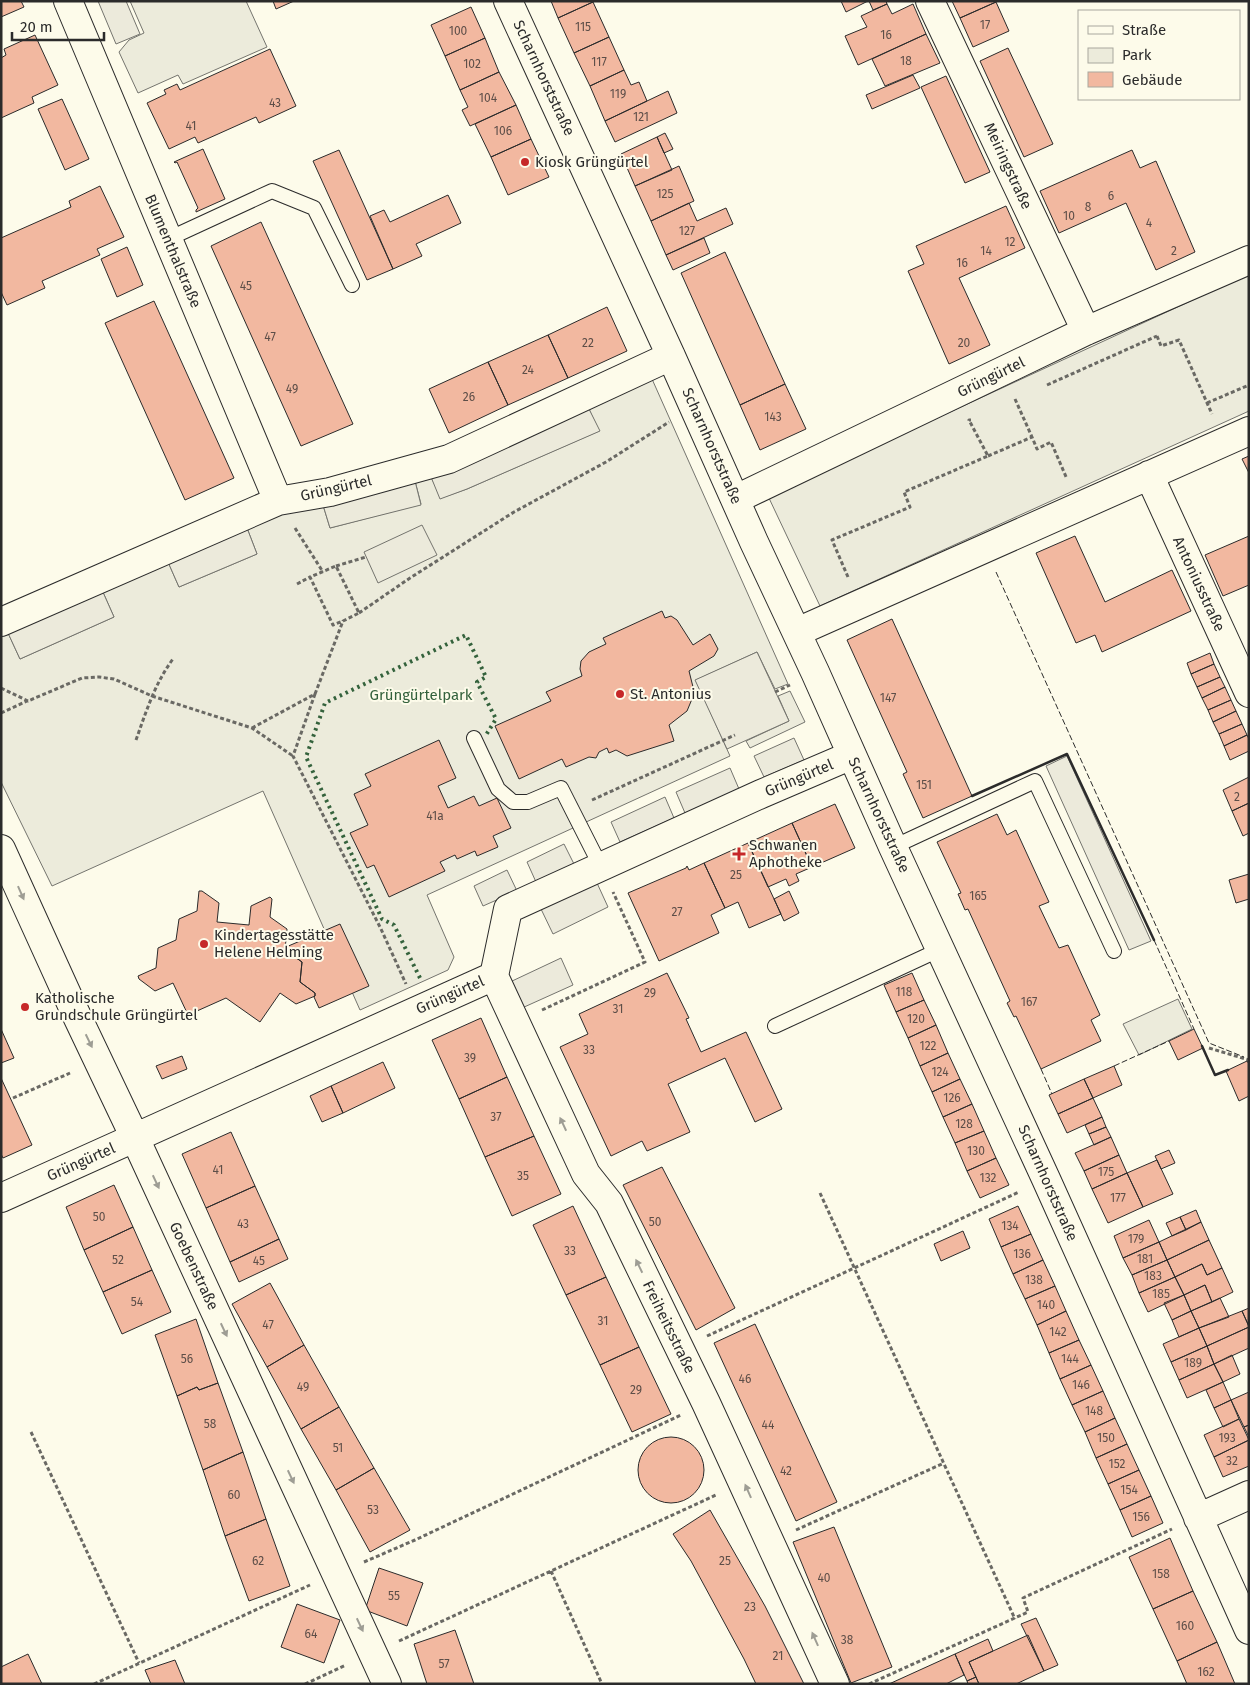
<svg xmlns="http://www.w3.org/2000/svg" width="1250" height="1685" viewBox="0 0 1250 1685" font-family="'Fira Sans',sans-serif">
	<rect width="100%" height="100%" fill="#fdfbea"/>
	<!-- green -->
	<path fill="#ecebdb" stroke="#74746e" d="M130 1H246L267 47 183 84 178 75 138 93 119 52 129 40 144 33Z
		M1249 274V411L820 606 768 496Z
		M652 379 788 684 775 689 757 652 696 680 730 756 427 895 454 957 448 970 360 1010 263 791 52 886 1 782V636L8 633 20 659 114 617 102 590 168 562 179 587 257 554 247 528 274 515 323 505 330 528 421 504 415 481 431 477 441 498 467 489 599 431 589 409Z
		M790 691 805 722 750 748 746 741 789 721 778 696Z
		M1178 999 1192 1029 1139 1055 1123 1024Z"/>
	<!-- parking -->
	<path fill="#eceadb" stroke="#74746e" d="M98 1H126L140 34 116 44Z
		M589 409 600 431 467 489 440 499 431 477 456 468Z
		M415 481 421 505 330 528 323 505Z
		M422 525 437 555 378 583 364 552Z
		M247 528 257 554 179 587 168 562Z
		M102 590 114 617 20 659 8 633Z
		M757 652 789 721 727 749 695 680Z
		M794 738 804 760 764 777 754 756Z
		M1067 756 1151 941 1129 950 1046 766Z
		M730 768 739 789 685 813 676 792Z
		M665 797 674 818 620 842 611 822Z
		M564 844 574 864 536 882 527 862Z
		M507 870 517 891 483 906 474 886Z
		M597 883 608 907 553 934 541 909Z
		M561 958 573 985 522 1008 510 982Z"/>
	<!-- building -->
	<path fill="#f2b8a0" stroke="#2b2b2b" d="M1 1H21L24 7 1 17Z
		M273 1H294L276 9Z
		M551 1H595L558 18Z
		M841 1H868L846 12Z
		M869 1H886L887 4 873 10Z
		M952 1H996V2L960 18Z
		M593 2 609 37 574 53 558 18Z
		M996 2 1009 31 973 47 960 18Z
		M887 4 892 14 913 4 926 34 858 65 845 36 867 27 861 16Z
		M471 7 485 38 445 56 431 25Z
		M926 34 940 63 885 86 872 59Z
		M35 35 58 85 32 97 34 103 1 118V58L6 55 4 49Z
		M609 37 624 70 590 86 574 53Z
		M485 38 499 72 460 90 445 56Z
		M1008 48 1053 144 1024 157 980 61Z
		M270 49 296 106 259 123 256 117 198 143 195 137 169 149 147 103 166 94 164 90 177 84 180 90Z
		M624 70 631 85 639 82 647 101 605 121 590 86Z
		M499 72 516 105 470 126 462 110 468 107 460 90Z
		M913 75 920 88 872 109 866 95Z
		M946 76 990 172 965 183 921 87Z
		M668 91 677 113 615 142 605 121Z
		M62 99 89 159 65 170 38 109Z
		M516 105 531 139 491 157 475 124Z
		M665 133 673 149 664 153 657 137Z
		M657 137 672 170 635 186 621 154Z
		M531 139 549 177 508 195 491 157Z
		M203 149 225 199 196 212V210L198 208 177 162 175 163 174 162Z
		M339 150 393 269 367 280 313 161Z
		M1132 150 1140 168 1156 161 1195 252 1156 270 1126 203 1059 233 1040 191Z
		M679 166 694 201 651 221 635 186Z
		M100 186 124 237 97 249 100 255 42 281 45 288 7 305 1 292V238L71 207 69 201Z
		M448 195 461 223 416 244 422 256 393 269 370 216 384 210 390 222Z
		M689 203 697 221 726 208 733 224 666 255 651 221Z
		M1006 206 1025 248 959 278 990 345 949 364 908 271 924 264 916 246Z
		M261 222 353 424 301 446 211 246Z
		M704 238 710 253 673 270 666 255Z
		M127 247 143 285 117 297 101 259Z
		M725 252 785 384 740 405 681 273Z
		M154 301 234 478 185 500 105 323Z
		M607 307 627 351 568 378 548 335Z
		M548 335 568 378 508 405 488 362Z
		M488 362 508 405 449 433 429 389Z
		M785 384 806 429 760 450 740 405Z
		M1249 456V473L1242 459Z
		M1075 536 1105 602 1172 570 1191 611 1102 652 1095 635 1076 643 1036 553Z
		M1249 536V585L1223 596 1205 555Z
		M662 611 665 618 671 616 677 620 693 645 710 634 718 649 714 656 689 671 693 687 692 699 687 711 669 725 674 741 627 756 616 750 609 753 607 748 599 752 596 758 589 757 566 767 562 759 519 779 495 726 551 701 546 692 582 676 580 669 581 661 589 652 606 644 603 638Z
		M892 619 972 796 923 818 903 774 907 772 847 640Z
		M1210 653 1214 664 1191 674 1187 663Z
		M1214 664 1220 677 1197 687 1191 674Z
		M1220 677 1225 687 1202 698 1197 687Z
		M1225 687 1231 700 1208 710 1202 698Z
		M1231 700 1236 711 1213 722 1208 710Z
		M1236 711 1242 724 1219 734 1213 722Z
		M1242 724 1247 735 1224 746 1219 734Z
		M1247 735 1249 739V751L1230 760 1224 746Z
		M439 740 456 778 438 786 448 808 474 796 479 806 497 798 511 828 493 836 498 847 477 856 475 851 457 859 455 855 440 862 445 871 389 897 374 865 367 868 350 833 368 825 354 794 371 786 365 774Z
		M1249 777V803L1232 811 1223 790Z
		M1249 803V833L1243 836 1232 811Z
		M835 804 855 848 812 867 792 823Z
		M997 814 1007 835 1016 830 1049 902 1039 906 1059 948 1068 945 1100 1015 1091 1020 1101 1041 1041 1069 1016 1016 1014 1017 1007 1003 1010 1001 968 909 965 910 958 894 961 893 937 842Z
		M792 823 812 867 796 874 799 881 789 886 786 879 768 887 748 843Z
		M748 843 781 914 749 928 738 902 725 908 704 863Z
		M704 863 725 908 711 915 719 933 659 961 628 893 686 868 687 866 689 870Z
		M1249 874V899L1236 903 1229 880Z
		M199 891H202L219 903 217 922 249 925 251 906 270 897 272 899 270 917 287 929 285 950 302 962 300 982 315 993V996L296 1004 280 993 260 1022 226 998 188 1015 173 983 155 991 139 979 138 976 156 968 158 948 176 940 179 919 197 911Z
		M789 891 799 913 784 921 774 899Z
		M340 924 369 986 319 1008 314 997 315 996V993L300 982 302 962 285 950 286 947Z
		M667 973 689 1018 686 1019 701 1052 746 1032 782 1109 755 1122 725 1058 668 1084 690 1132 647 1151 642 1141 611 1156 560 1047 588 1034 579 1014Z
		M912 973 924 1000 896 1012 884 985Z
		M924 1000 936 1025 908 1038 896 1012Z
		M481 1018 507 1077 459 1099 432 1040Z
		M936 1025 948 1053 920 1066 908 1038Z
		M1 1029 14 1058 1 1063Z
		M1194 1029 1203 1048 1178 1060 1169 1041Z
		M948 1053 960 1079 932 1092 920 1066Z
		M182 1056 187 1069 162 1079 156 1066Z
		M1247 1061 1249 1064V1096L1239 1101 1226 1071Z
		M383 1062 395 1088 343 1113 331 1086Z
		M1114 1066 1122 1085 1093 1098 1084 1079Z
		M507 1077 534 1136 485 1157 459 1099Z
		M1 1078 32 1145 3 1158 1 1154Z
		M960 1079 972 1104 943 1117 932 1092Z
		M1084 1079 1093 1098 1058 1114 1049 1095Z
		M331 1086 343 1113 322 1122 310 1096Z
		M1093 1098 1102 1117 1067 1133 1058 1114Z
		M972 1104 984 1131 955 1143 943 1117Z
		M1102 1117 1106 1127 1089 1134 1085 1125Z
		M1106 1127 1111 1137 1094 1145 1089 1134Z
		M984 1131 996 1158 967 1171 955 1143Z
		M231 1132 255 1186 206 1208 182 1154Z
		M534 1136 561 1194 512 1216 485 1157Z
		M1111 1137 1119 1155 1084 1171 1075 1153Z
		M1169 1150 1175 1163 1161 1169 1155 1156Z
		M1119 1155 1127 1173 1092 1189 1084 1171Z
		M996 1158 1009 1185 980 1198 967 1171Z
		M1157 1160 1173 1194 1143 1207 1127 1173Z
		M662 1167 735 1308 696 1330 623 1185Z
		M1127 1173 1143 1207 1108 1223 1092 1189Z
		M114 1185 133 1227 84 1250 66 1207Z
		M255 1186 279 1239 230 1262 206 1208Z
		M573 1206 606 1277 566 1295 533 1225Z
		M1018 1206 1031 1234 1001 1247 989 1219Z
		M1196 1210 1201 1222 1186 1230 1180 1217Z
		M1180 1217 1186 1230 1172 1236 1166 1223Z
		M1149 1220 1159 1242 1123 1258 1114 1236Z
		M1201 1222 1209 1240 1167 1260 1159 1242Z
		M133 1227 152 1270 103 1292 84 1250Z
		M963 1231 970 1248 941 1261 934 1244Z
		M1031 1234 1043 1260 1013 1274 1001 1247Z
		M279 1239 288 1259 239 1282 230 1262Z
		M1209 1240 1222 1268 1207 1275 1202 1264 1175 1277 1167 1260Z
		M1159 1242 1167 1260 1132 1275 1123 1258Z
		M1043 1260 1055 1286 1025 1299 1013 1274Z
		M1167 1260 1175 1277 1139 1293 1132 1275Z
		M1202 1264 1207 1275 1222 1268 1233 1292 1212 1302 1205 1285 1184 1295 1175 1277Z
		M152 1270 171 1312 122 1334 103 1292Z
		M606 1277 639 1347 600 1365 566 1295Z
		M1175 1277 1184 1295 1148 1312 1139 1293Z
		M270 1283 304 1345 267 1367 232 1304Z
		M1205 1285 1212 1302 1191 1311 1184 1295Z
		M1055 1286 1066 1311 1037 1325 1025 1299Z
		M1184 1295 1191 1311 1172 1320 1164 1303Z
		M1220 1298 1229 1317 1199 1328 1191 1311Z
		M1249 1308V1326L1242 1311Z
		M1066 1311 1079 1340 1049 1353 1037 1325Z
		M1191 1311 1199 1328 1179 1337 1172 1320Z
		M1242 1311 1249 1327 1207 1346 1199 1328Z
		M196 1319 218 1383 199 1390 197 1387 177 1396 155 1335Z
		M755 1324 837 1502 796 1521 714 1343Z
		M1249 1327V1348L1214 1364 1207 1346Z
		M1199 1328 1207 1346 1171 1362 1163 1344Z
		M1079 1340 1091 1365 1060 1379 1049 1353Z
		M304 1345 339 1407 301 1429 267 1367Z
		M1207 1346 1214 1364 1179 1380 1171 1362Z
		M639 1347 671 1414 632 1432 600 1365Z
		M1232 1355 1240 1374 1223 1382 1214 1364Z
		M1214 1364 1223 1382 1187 1398 1179 1380Z
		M1091 1365 1103 1391 1072 1405 1060 1379Z
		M1223 1382 1231 1400 1214 1408 1206 1390Z
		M218 1383 243 1452 203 1470 177 1396 197 1387 199 1390Z
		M1103 1391 1115 1418 1085 1432 1072 1405Z
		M1249 1392V1425L1244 1427 1231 1400Z
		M1231 1400 1239 1419 1223 1427 1214 1408Z
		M339 1407 374 1468 336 1490 301 1429Z
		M1115 1418 1127 1444 1096 1458 1085 1432Z
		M1239 1419 1249 1440 1214 1457 1204 1435Z
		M1249 1425V1437L1244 1427Z
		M638 1470a33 33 0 1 1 66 0a33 33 0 1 1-66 0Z
		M1249 1440V1466L1223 1477 1214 1457Z
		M1127 1444 1139 1470 1108 1484 1096 1458Z
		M243 1452 266 1519 225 1536 203 1470Z
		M374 1468 410 1530 370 1552 336 1490Z
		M1139 1470 1151 1496 1120 1510 1108 1484Z
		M1151 1496 1163 1523 1132 1537 1120 1510Z
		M710 1510 765 1606 804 1684H756L744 1659 691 1561 673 1534Z
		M266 1519 290 1586 249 1601 225 1536Z
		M834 1527 892 1667 851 1683 793 1542Z
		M1170 1538 1193 1591 1153 1609 1129 1557Z
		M379 1568 423 1583 407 1626 365 1610Z
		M1193 1591 1217 1642 1177 1661 1153 1609Z
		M297 1604 340 1620 324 1663 281 1647Z
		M1036 1618 1058 1665 1044 1671 1021 1624Z
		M455 1630 474 1684H427L414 1644Z
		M1028 1635 1044 1671 1016 1684H979L969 1662Z
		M988 1639 993 1651 969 1662 976 1677 967 1681 955 1654Z
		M1217 1642 1235 1684H1187L1177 1661Z
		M28 1654 42 1684H1V1667Z
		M955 1654 964 1675 946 1684H889Z
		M175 1660 185 1684H151L145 1670Z
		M976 1677 979 1684H968L967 1681Z"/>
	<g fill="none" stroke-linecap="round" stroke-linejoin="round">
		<!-- lane casing -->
		<g stroke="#2b2b2b" stroke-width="16">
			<path id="lane" d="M168 239 272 191 314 208 352 285
				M474 738 498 789 513 802H528L561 788 601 867
				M893 847 1035 781 1114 951
				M775 1026 941 949"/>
		</g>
		<!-- street casing -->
		<g stroke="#2b2b2b" stroke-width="30">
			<path id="street" d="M68 1 278 501
				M508 1 671 356 754 542 815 672 893 847 1046 1179 1249 1630
				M930 1 1086 331
				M1149 475 1249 693
				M736 499 1086 331 1249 260
				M1 622 278 501 330 492 449 459 671 356
				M797 632 1249 431
				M1 849 75 1012 135 1138 387 1684
				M494 976 586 1174 609 1203 706 1403 835 1684
				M494 976 508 909 761 794 852 755
				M1 1198 494 976
				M1198 1518 1249 1495"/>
		</g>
		<!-- path -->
		<path stroke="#6a6964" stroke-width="3" stroke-dasharray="4 2.5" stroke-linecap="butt" d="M1157 336 1161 346 1179 340 1212 414
			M1047 385 1157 336
			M1015 399 1032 437
			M1207 403 1249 385
			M988 456 1032 437 1037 449 1051 442 1067 479
			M295 528 323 572
			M336 566 366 557
			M848 577 832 540 910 507 904 492 988 456 969 420H971
			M297 584 310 577
			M359 613 410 578 514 512 606 462 669 422
			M1 688 28 701 82 678 99 677 114 679 152 696 252 728 293 756
			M775 692 790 685
			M315 694 343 621 359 613 336 566 310 577 333 625 343 621
			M1 713 27 701
			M252 728 315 694 293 756 381 929 406 984
			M136 740C146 712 155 683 173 659
			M592 800 735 735
			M542 1010 645 962 613 892
			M1209 1048 1249 1060
			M13 1098 70 1073
			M820 1193 1015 1619
			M707 1336 1019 1192
			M31 1432 139 1663
			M796 1530 944 1463
			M364 1562 415 1540 681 1415
			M551 1571 602 1684
			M399 1641 716 1495
			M94 1684 310 1585
			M305 1684 346 1665
			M869 1684 1028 1612 1023 1598 1172 1529"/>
		<!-- lane -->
		<use href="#lane" stroke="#fdfbea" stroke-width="14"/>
		<!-- street -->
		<use href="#street" stroke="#fdfbea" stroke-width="28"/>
		<!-- hedge -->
		<path stroke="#34623c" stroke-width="4" stroke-dasharray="2.5 4" stroke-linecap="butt" d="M420 978 394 925 382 919 306 757 325 703 466 635 486 677 477 682 496 719 486 735"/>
		<!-- fence -->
		<path stroke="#2b2b2b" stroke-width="1" stroke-dasharray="6 2.5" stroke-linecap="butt" d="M996 572 1209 1043 1244 1057
			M1154 940 1194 1029
			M1114 1066 1169 1041
			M1041 1069 1052 1094"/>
		<!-- wall -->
		<path stroke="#2b2b2b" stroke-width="2.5" d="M972 796 1067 754 1154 940
			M1202 1046 1215 1075 1228 1070"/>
	</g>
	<!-- one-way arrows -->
	<defs><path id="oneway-solid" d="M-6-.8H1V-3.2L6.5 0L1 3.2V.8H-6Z" transform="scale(1.25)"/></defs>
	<g fill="#9e9d94">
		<use href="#oneway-solid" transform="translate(21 893) rotate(66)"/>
		<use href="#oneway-solid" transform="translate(89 1041) rotate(64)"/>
		<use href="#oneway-solid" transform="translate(563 1124) rotate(-115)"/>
		<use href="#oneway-solid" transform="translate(156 1182) rotate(65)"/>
		<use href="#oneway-solid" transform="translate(639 1266) rotate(-116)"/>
		<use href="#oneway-solid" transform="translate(224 1330) rotate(65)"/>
		<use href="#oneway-solid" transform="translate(291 1477) rotate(65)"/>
		<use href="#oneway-solid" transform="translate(748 1491) rotate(-114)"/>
		<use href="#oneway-solid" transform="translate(360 1625) rotate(65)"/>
		<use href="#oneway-solid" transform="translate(815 1639) rotate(-114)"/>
	</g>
	<!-- markers -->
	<g fill="#c62828" stroke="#fdfbea" stroke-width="2">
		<circle cx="525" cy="162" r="5"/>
		<circle cx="620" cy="694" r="5"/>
		<path d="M736.5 846.5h5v5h5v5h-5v5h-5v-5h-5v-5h5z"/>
		<circle cx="204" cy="944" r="5"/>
		<circle cx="25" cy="1007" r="5"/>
	</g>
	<g text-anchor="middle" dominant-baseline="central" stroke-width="4" stroke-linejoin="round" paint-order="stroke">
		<!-- number labels -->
		<g font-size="12" fill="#5d4e48">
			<text x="985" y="25">17</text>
			<text x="583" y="27">115</text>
			<text x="458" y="31">100</text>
			<text x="886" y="35">16</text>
			<text x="906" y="61">18</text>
			<text x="599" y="62">117</text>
			<text x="472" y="64">102</text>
			<text x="618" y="94">119</text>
			<text x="488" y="98">104</text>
			<text x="275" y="103">43</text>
			<text x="641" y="117">121</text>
			<text x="191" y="126">41</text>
			<text x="503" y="131">106</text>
			<text x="665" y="194">125</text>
			<text x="1111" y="196">6</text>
			<text x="1088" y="207">8</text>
			<text x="1069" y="216">10</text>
			<text x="1149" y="223">4</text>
			<text x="687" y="231">127</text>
			<text x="1010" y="242">12</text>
			<text x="986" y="251">14</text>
			<text x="1174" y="251">2</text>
			<text x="962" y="263">16</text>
			<text x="246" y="286">45</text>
			<text x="270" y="337">47</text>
			<text x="588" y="343">22</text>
			<text x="964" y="343">20</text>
			<text x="528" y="370">24</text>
			<text x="292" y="389">49</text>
			<text x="469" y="397">26</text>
			<text x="773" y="417">143</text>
			<text x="888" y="698">147</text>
			<text x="924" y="785">151</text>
			<text x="1237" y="797">2</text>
			<text x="435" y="816">41a</text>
			<text x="736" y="875">25</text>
			<text x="978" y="896">165</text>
			<text x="677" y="912">27</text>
			<text x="904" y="992">118</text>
			<text x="650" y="993">29</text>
			<text x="1029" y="1002">167</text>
			<text x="618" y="1009">31</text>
			<text x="916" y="1019">120</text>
			<text x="928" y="1046">122</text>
			<text x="589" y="1050">33</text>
			<text x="470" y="1058">39</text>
			<text x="940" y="1072">124</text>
			<text x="952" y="1098">126</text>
			<text x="496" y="1117">37</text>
			<text x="964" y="1124">128</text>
			<text x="976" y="1151">130</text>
			<text x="218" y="1170">41</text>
			<text x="1106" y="1172">175</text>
			<text x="523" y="1176">35</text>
			<text x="988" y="1178">132</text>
			<text x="1118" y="1198">177</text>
			<text x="99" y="1217">50</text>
			<text x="655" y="1222">50</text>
			<text x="243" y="1224">43</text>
			<text x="1010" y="1226">134</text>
			<text x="1136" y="1239">179</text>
			<text x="570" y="1251">33</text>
			<text x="1022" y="1254">136</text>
			<text x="1145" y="1259">181</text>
			<text x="118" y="1260">52</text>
			<text x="259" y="1261">45</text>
			<text x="1153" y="1276">183</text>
			<text x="1034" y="1280">138</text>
			<text x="1161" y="1294">185</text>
			<text x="137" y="1302">54</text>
			<text x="1046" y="1305">140</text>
			<text x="603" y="1321">31</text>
			<text x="268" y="1325">47</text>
			<text x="1058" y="1332">142</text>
			<text x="187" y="1359">56</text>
			<text x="1070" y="1359">144</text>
			<text x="1193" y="1363">189</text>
			<text x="745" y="1379">46</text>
			<text x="1081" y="1385">146</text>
			<text x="303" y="1387">49</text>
			<text x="636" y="1390">29</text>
			<text x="1094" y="1411">148</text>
			<text x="210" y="1424">58</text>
			<text x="768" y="1425">44</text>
			<text x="1106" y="1438">150</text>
			<text x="1227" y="1438">193</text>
			<text x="338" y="1448">51</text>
			<text x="1232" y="1461">32</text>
			<text x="1117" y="1464">152</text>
			<text x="786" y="1471">42</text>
			<text x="1129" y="1490">154</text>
			<text x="234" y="1495">60</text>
			<text x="373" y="1510">53</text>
			<text x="1141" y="1517">156</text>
			<text x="258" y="1561">62</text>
			<text x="725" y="1561">25</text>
			<text x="1161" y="1574">158</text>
			<text x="824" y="1578">40</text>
			<text x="394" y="1596">55</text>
			<text x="750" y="1607">23</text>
			<text x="1185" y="1626">160</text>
			<text x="311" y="1634">64</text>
			<text x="847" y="1640">38</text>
			<text x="778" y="1656">21</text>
			<text x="444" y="1664">57</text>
			<text x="1206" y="1672">162</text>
		</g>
		<!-- street labels -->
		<g font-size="15" fill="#2b2b2b" stroke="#fdfbea">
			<text transform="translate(544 78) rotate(65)">Scharnhorststraße</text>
			<text transform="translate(1008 166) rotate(65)">Meiringstraße</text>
			<text transform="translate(173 251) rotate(67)">Blumenthalstraße</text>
			<text transform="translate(991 377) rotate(-26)">Grüngürtel</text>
			<text transform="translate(712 446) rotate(66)">Scharnhorststraße</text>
			<text transform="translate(336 488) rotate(-13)">Grüngürtel</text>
			<text transform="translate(1199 584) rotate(65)">Antoniusstraße</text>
			<text transform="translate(799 778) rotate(-23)">Grüngürtel</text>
			<text transform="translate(879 815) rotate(65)">Scharnhorststraße</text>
			<text transform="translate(450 995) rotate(-24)">Grüngürtel</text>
			<text transform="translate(81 1162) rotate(-24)">Grüngürtel</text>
			<text transform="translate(1048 1183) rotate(66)">Scharnhorststraße</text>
			<text transform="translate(194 1266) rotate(65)">Goebenstraße</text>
			<text transform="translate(669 1327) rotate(64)">Freiheitsstraße</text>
		</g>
		<!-- poi labels -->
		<g font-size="15" fill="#2b2b2b" stroke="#fdfbea" text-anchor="start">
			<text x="535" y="162">Kiosk Grüngürtel</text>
			<text x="630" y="694">St. Antonius</text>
			<text x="749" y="845">Schwanen<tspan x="749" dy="17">Aphotheke</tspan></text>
			<text x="214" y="935">Kindertagesstätte<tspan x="214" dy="17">Helene Helming</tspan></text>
			<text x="35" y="998">Katholische<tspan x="35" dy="17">Grundschule Grüngürtel</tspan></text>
		</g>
		<!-- park labels -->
		<g font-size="15" fill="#34623c" stroke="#fdfbea">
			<text x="421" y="695">Grüngürtelpark</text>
		</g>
	</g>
	<!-- border -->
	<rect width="1250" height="1685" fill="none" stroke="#2b2b2b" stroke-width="5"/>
	<!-- legend -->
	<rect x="1078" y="10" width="162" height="90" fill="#fdfbea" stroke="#a9a89e"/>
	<rect x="1088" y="26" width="25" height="8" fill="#fdfbea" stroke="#a9a89e"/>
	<text x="1122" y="35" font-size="15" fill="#2b2b2b">Straße</text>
	<rect x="1088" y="48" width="25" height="15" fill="#ecebdb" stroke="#a9a89e"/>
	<text x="1122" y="60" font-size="15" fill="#2b2b2b">Park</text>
	<rect x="1088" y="72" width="25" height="15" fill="#f2b8a0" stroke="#a9a89e"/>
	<text x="1122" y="85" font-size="15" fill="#2b2b2b">Gebäude</text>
	<!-- scale -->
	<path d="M12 32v8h92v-8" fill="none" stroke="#2b2b2b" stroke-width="2.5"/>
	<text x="20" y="32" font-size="15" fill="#2b2b2b" stroke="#fdfbea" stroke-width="4" paint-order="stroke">20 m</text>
</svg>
